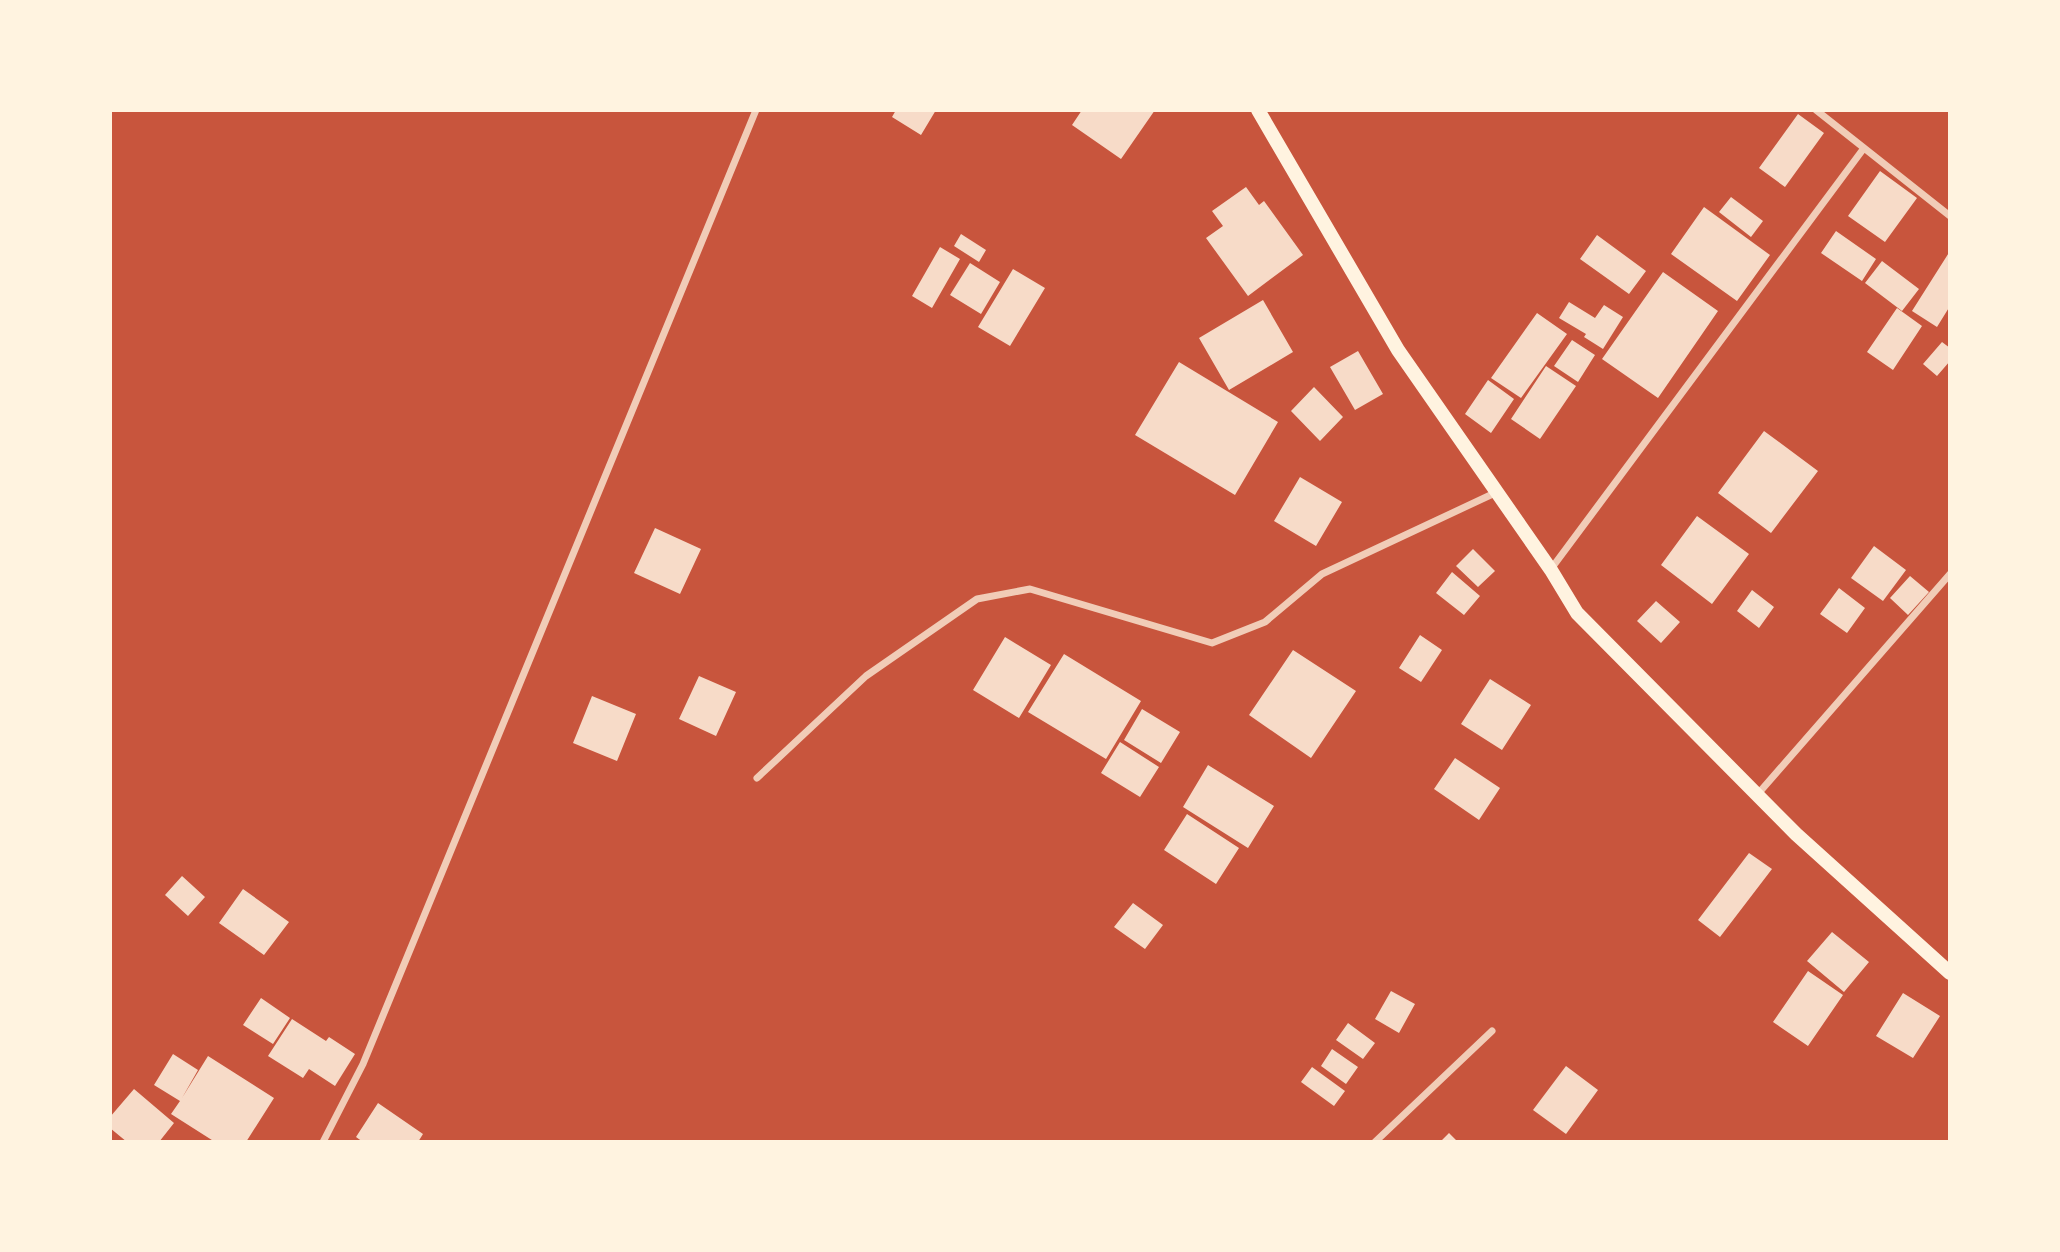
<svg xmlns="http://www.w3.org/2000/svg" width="2060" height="1252" viewBox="0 0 2060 1252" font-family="'Asap Condensed',sans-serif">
	<rect width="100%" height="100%" fill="#c8553d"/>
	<!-- building -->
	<path fill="#f7dbc8" d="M896 110H936L921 135 892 117Z
		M1082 110H1155L1121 159 1072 125Z
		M1798 114 1824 133 1785 187 1759 168Z
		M1880 171 1917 198 1885 242 1848 216Z
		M1246 187 1259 205 1264 201 1303 255 1248 296 1206 238 1223 226 1212 211Z
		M1731 197 1763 221 1751 237 1719 212Z
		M1704 207 1770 255 1737 301 1671 254Z
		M1836 231 1876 259 1862 281 1821 253Z
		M961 234 986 250 979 262 954 246Z
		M1597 235 1646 271 1629 294 1580 259Z
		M940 247 960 259 932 308 912 296Z
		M1950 251V306L1937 327 1912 311Z
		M1882 261 1919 289 1902 311 1865 283Z
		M970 263 1000 282 981 314 950 295Z
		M1013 269 1045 288 1010 346 978 327Z
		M1663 272 1718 311 1658 398 1602 359Z
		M1263 300 1293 352 1229 390 1199 338Z
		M1569 302 1595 318 1604 305 1623 317 1603 349 1584 337 1586 334 1559 318Z
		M1897 308 1922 326 1893 370 1867 352Z
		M1537 313 1567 334 1521 398 1491 378Z
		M1572 340 1595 355 1578 382 1554 366Z
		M1942 342 1950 348V361L1937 376 1923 364Z
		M1358 351 1383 394 1355 410 1330 367Z
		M1179 362 1278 422 1235 495 1135 435Z
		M1546 366 1576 386 1540 439 1511 419Z
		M1488 380 1514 399 1491 433 1465 414Z
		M1314 387 1343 417 1320 441 1291 411Z
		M1764 431 1818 471 1771 533 1718 493Z
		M1300 477 1342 502 1316 546 1274 521Z
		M1697 516 1749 554 1712 604 1661 565Z
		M655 528 701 549 680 594 634 573Z
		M1874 546 1906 570 1883 601 1851 578Z
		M1473 549 1495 571 1478 587 1456 566Z
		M1452 572 1480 596 1464 615 1436 593Z
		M1910 576 1929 592 1908 615 1890 598Z
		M1839 588 1865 608 1847 633 1820 614Z
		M1752 590 1774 607 1759 628 1737 611Z
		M1656 601 1680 622 1661 643 1637 621Z
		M1420 635 1442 650 1421 682 1399 668Z
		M1005 637 1051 665 1019 718 973 690Z
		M1293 650 1356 691 1311 758 1249 715Z
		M1064 654 1141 701 1106 759 1028 712Z
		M699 676 736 692 716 736 679 719Z
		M1490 679 1531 705 1502 750 1461 724Z
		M592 696 636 714 617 761 573 743Z
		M1142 709 1180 732 1161 763 1124 740Z
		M1120 742 1159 767 1140 797 1101 773Z
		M1455 758 1500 788 1479 820 1434 789Z
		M1208 765 1274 806 1248 848 1183 807Z
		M1187 814 1239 848 1216 884 1164 850Z
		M1749 853 1772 869 1720 937 1698 920Z
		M182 876 205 897 188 916 165 895Z
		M243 889 289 922 264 955 219 923Z
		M1133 903 1163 925 1145 949 1114 927Z
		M1832 932 1869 962 1844 992 1807 961Z
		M1808 971 1843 995 1808 1046 1773 1022Z
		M1391 991 1415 1004 1399 1033 1375 1019Z
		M1903 993 1940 1016 1913 1058 1876 1036Z
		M261 998 290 1018 273 1044 243 1025Z
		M292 1019 326 1041 329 1037 355 1054 335 1086 309 1069 303 1078 268 1056Z
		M1348 1023 1375 1043 1363 1059 1336 1040Z
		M1332 1049 1358 1067 1346 1084 1321 1066Z
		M173 1054 198 1070 182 1098 208 1056 274 1098 246 1142H215L171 1114 180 1101 154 1085Z
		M1566 1066 1598 1090 1566 1134 1533 1110Z
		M1312 1067 1345 1091 1334 1106 1301 1082Z
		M134 1089 174 1123 159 1142H127L110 1128V1117Z
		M378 1103 423 1134 418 1142H363L356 1137Z
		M1449 1133 1458 1142H1440Z"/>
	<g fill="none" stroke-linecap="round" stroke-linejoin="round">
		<!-- minor -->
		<path stroke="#f1ccb7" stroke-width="7" d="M1816 110 1950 216
			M1551 569 1864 148
			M757 778 866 676 977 599 1030 589 1212 643 1265 622 1322 574 1497 492
			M1757 795 1950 574
			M323 1142 363 1064 756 110
			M1375 1142 1492 1031"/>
		<!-- secondary -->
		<path stroke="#fff3e0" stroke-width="14" d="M1258 110 1398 350 1551 570 1577 613 1796 834 1950 973"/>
	</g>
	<!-- border -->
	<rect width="2060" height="1252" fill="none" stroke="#fff3e0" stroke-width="224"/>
</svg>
